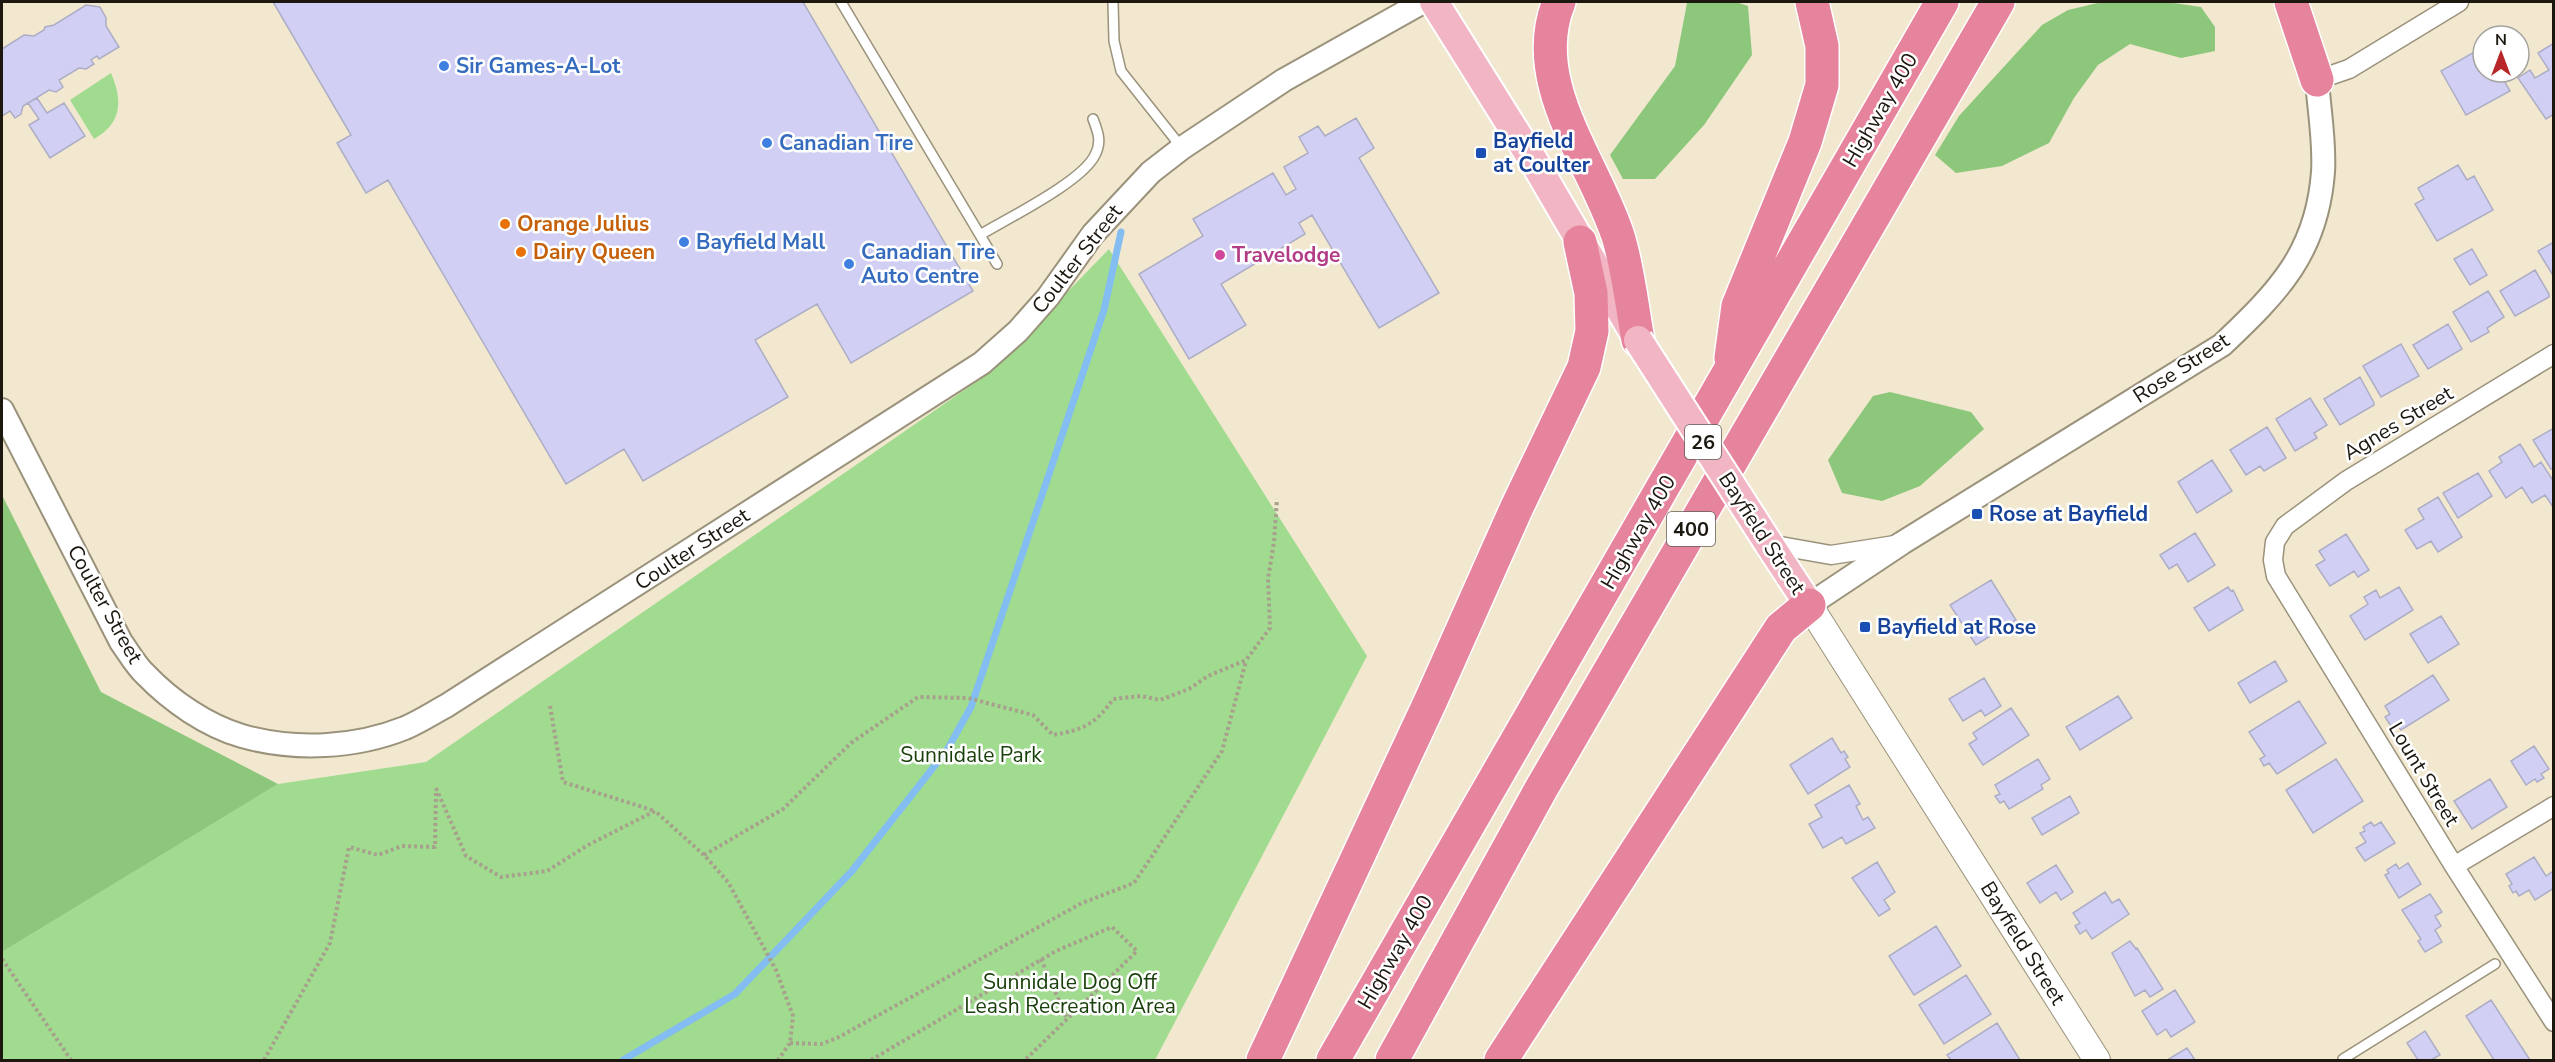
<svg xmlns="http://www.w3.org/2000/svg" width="2555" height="1062" viewBox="0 0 2555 1062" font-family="'Nunito Sans',sans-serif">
	<rect width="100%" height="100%" fill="#f2e8d0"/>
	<!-- green -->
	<path fill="#a1db8f" d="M111 73C123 101 122 123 94 139L70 100Z
		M1109 249 1367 656 1155 1060H2V952L278 784 426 762 989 373Z"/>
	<!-- forest -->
	<path fill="#8cc77b" d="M1692 2H1736L1748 6 1752 55 1704 125 1655 179H1623L1610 155 1675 66 1687 3Z
		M2102 2H2167L2201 7 2215 27V51L2181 58 2130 44 2098 65 2074 98 2049 143 2002 166 1956 173 1935 155 1959 116 2042 25 2068 10Z
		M1890 392 1971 412 1984 429 1920 486 1882 501 1842 493 1828 460 1873 396Z
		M2 495 101 692 278 784 2 952Z"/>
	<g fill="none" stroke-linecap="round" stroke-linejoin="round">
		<!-- stream -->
		<path stroke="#83bdf2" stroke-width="7" d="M623 1060 735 994 852 871 947 750 971 707 1104 310 1121 232"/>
	</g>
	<!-- building -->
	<path fill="#d1d0f4" stroke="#adadc5" stroke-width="1.5" d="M273 2H803L973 291 851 363 817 304 755 340 788 397 643 481 624 449 566 484 388 180 366 193 337 143 351 135Z
		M86 5 100 7 106 18V26L119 47 99 59 97 56 91 60 94 64 86 69 79 68 59 80 63 87 56 92 49 90 23 106 21 114 15 118 10 111 2 116V49L24 35 34 36 44 30 45 27 54 25Z
		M2554 43V114L2546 119 2518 78 2530 70 2535 78 2549 70 2538 53Z
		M2483 47V72H2499L2510 91 2466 115 2441 71Z
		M37 98 47 113 64 103 85 136 50 158 29 125 39 119 28 103Z
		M1356 118 1374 148 1359 158 1439 293 1379 328 1312 215 1299 223 1305 234 1221 284 1246 325 1189 359 1139 274 1203 236 1193 219 1273 173 1286 195 1296 189 1284 167 1308 153 1299 137 1318 126 1325 136Z
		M2458 165 2467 180 2474 176 2493 210 2437 241 2415 204 2424 199 2418 188Z
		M2554 242V277L2538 251Z
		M2472 249 2487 275 2470 285 2454 259Z
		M2535 270 2549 294V297L2515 316 2500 291Z
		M2488 291 2504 317 2487 328 2489 332 2471 342 2453 312Z
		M2448 324 2462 349 2428 369 2413 345Z
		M2401 344 2419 376 2381 397 2363 366Z
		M2360 377 2374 403V405L2340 425 2324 399Z
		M2310 398 2327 425 2314 433 2317 438 2295 451 2276 419Z
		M2267 427 2286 458 2264 471 2260 466 2246 475 2230 450Z
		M2554 428V468L2551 469 2533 440Z
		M2520 444 2534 467 2541 462 2554 482 2553 507 2545 495 2532 503 2522 487 2506 498 2489 471 2502 462 2499 457Z
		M2212 460 2232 491 2197 513 2178 482Z
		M2478 473 2492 496 2458 518 2443 493Z
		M2438 497 2462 537 2438 552 2431 541 2417 549 2405 530 2424 519 2418 509Z
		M2195 533 2215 565 2188 582 2177 564 2169 569 2160 555Z
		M2346 534 2369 570 2358 577 2354 571 2330 586 2316 565 2325 560 2319 551Z
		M1991 580 2016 620 1976 645 1950 605Z
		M2228 587 2231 591 2233 590 2243 610 2209 631 2194 608Z
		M2399 587 2413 610 2365 640 2350 616 2368 604 2364 597 2376 590 2380 598Z
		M2441 616 2459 644 2428 663 2410 634Z
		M2275 661 2287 681 2250 703 2238 683Z
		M2433 675 2449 700 2401 730 2396 723 2391 726 2385 717 2390 714 2385 706Z
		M1984 678 2001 706 1985 716 1981 710 1963 721 1949 699Z
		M2118 696 2132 718 2080 750 2066 727Z
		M2299 701 2326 743 2277 774 2269 763 2264 766 2260 759 2265 756 2249 732Z
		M2011 708 2029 735 1983 765 1969 744 1977 739 1973 733Z
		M1832 738 1841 753 1844 751 1848 757 1845 759 1850 767 1808 794 1790 765Z
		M2534 746 2549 769 2541 774 2544 778 2537 782 2535 779 2526 785 2511 761Z
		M2038 759 2050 779 2041 785 2043 789 2009 809 2004 801 2000 803 1995 796 2000 794 1995 785Z
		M2336 759 2363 801 2313 833 2286 790Z
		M2490 779 2507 807 2472 829 2454 801Z
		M1849 785 1860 804 1856 806 1863 820 1868 817 1875 828 1846 844 1842 837 1823 848 1809 824 1822 817 1815 805Z
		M2070 796 2079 813 2042 835 2032 818Z
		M2371 822 2374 826 2381 822 2395 843 2365 861 2356 848 2366 842 2360 833 2365 831 2363 827Z
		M2534 857 2546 876 2552 872 2554 874V888L2535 900 2529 890 2519 896 2516 891 2513 893 2509 886 2512 884 2506 874Z
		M1877 862 1895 892 1884 900 1890 909 1879 916 1852 878Z
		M2408 863 2421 884 2399 898 2385 875 2389 873 2387 870 2396 864 2399 869Z
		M2056 865 2073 892 2061 900 2056 892 2040 903 2027 883Z
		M2105 892 2112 903 2119 899 2129 914 2092 939 2086 930 2080 934 2075 926 2080 923 2073 913Z
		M2430 894 2442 912 2435 916 2441 926 2435 930 2442 942 2425 952 2418 941 2421 939 2402 910Z
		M1936 926 1961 966 1914 995 1889 956Z
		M2130 941 2136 949 2137 948 2163 989 2150 997 2145 990 2135 996 2112 953Z
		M1966 975 1991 1014 1944 1044 1919 1005Z
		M2175 990 2195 1022 2171 1037 2166 1029 2157 1035 2142 1011Z
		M2491 1000 2530 1060H2494L2466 1016Z
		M1997 1023 2020 1060H1951L1947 1055Z
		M2425 1031 2440 1055 2431 1060H2418L2407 1043Z
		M2187 1048 2195 1060H2167Z"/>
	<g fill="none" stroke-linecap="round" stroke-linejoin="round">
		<!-- service casing -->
		<g stroke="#9b927b" stroke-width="12">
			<path id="service" d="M841 2 980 235C1008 218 1082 182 1095 155 1102 142 1098 132 1093 119
				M1113 2 1114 41 1121 71 1182 148
				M980 235 997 264
				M2343 1059 2495 964"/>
		</g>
		<!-- minor casing -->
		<g stroke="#9b927b" stroke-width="21">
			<path id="minor" d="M2317 80 2349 69 2459 2
				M2554 354 2346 481 2285 526 2275 542 2273 560 2276 576 2454 866 2554 1022
				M1769 544 1831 555 1895 545
				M2454 866 2554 806"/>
		</g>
		<!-- tertiary casing -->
		<g stroke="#9b927b" stroke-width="26">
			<path id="tertiary" d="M2 410 121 642C129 653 136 666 146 675 171 701 207 726 242 736 295 751 355 748 405 728 419 722 433 713 446 706L982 363 1018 331 1048 297 1093 234 1151 172 1182 148 1284 80 1423 2
				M1809 605 1902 543 2222 345C2278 292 2317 253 2323 172 2325 142 2319 110 2317 80"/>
		</g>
		<!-- secondary casing -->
		<g stroke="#9b927b" stroke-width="28">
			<path id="secondary" d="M1809 605 2097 1060"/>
		</g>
		<!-- primary casing -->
		<g stroke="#fff" stroke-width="32">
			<path id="primary" d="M1434 2 1536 165 1634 333
				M1769 544 1809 605"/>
		</g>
		<!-- motorway casing -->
		<g stroke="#fff" stroke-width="36">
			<path id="motorway" d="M1559 2C1526 82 1594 162 1618 236 1628 268 1632 307 1638 340
				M2291 2 2317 80
				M1731 358 1738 306 1805 142 1822 85V46L1812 2
				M1263 1060 1431 700 1517 507 1584 367 1592 331 1591 293 1580 242
				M1333 1060 1942 2
				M1392 1060 1541 789 1998 2
				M1501 1060 1781 628 1809 605"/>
		</g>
		<!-- path -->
		<path stroke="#a7a08d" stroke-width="4" stroke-dasharray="3 3" stroke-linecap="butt" d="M550 706 563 782 655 811
			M436 788 466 856 501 877 547 871 588 845 655 811 704 855 728 882 776 970 793 1016 790 1043 778 1060
			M704 855 783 809 851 743 918 697 968 698 1033 715 1053 735C1083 730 1096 724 1113 699L1141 696 1160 700 1189 689 1208 676 1246 660 1270 628 1268 579 1274 542 1277 499
			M2 959 71 1060
			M1041 959 1067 1019
			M790 1043 821 1044 837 1038 1082 903 1134 883 1222 751 1246 661
			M264 1060 330 943 349 847 378 855 402 846 435 847 436 791
			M871 1060 1056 951 1112 927 1137 951 1025 1060"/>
		<!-- service -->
		<use href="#service" stroke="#fff" stroke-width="9"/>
		<!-- minor -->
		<use href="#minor" stroke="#fff" stroke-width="18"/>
		<!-- tertiary -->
		<use href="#tertiary" stroke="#fff" stroke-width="22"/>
		<!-- secondary -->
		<use href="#secondary" stroke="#fff" stroke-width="26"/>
		<!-- primary -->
		<use href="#primary" stroke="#f1b5c4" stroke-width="28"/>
		<!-- motorway -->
		<use href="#motorway" stroke="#e7849d" stroke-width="33"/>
		<!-- primary-bridge casing -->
		<g stroke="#fff" stroke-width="32" stroke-linecap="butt">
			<path id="primary-bridge" d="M1638 340 1769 544"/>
		</g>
		<!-- primary-bridge -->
		<use href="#primary-bridge" stroke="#f1b5c4" stroke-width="28"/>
	</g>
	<!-- markers -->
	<g fill="#3f7fe0" stroke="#fff" stroke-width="2">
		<circle cx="444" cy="66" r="6"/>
		<circle cx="767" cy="143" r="6"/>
		<circle cx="684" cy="242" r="6"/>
		<circle cx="849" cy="264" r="6"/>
	</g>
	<g fill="#1a4fb4" stroke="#fff" stroke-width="2">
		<rect x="1475" y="147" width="12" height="12" rx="3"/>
		<rect x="1971" y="508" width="12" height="12" rx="3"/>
		<rect x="1859" y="621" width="12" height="12" rx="3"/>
	</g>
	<g fill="#e8710a" stroke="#fff" stroke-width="2">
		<circle cx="505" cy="224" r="6"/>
		<circle cx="521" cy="252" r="6"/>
	</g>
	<circle fill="#d1479c" stroke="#fff" stroke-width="2" cx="1220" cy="255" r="6"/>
	<g text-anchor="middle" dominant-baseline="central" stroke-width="5" stroke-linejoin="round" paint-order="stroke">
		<!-- shield labels -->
		<g fill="#fff" stroke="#605d58" stroke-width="1.5">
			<rect x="1685" y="425" width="36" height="34" rx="4.5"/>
			<rect x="1667" y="512" width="48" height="34" rx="4.5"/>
		</g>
		<g font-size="20" font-weight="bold" fill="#1c1810">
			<text x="1703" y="442">26</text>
			<text x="1691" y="529">400</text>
		</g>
		<!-- shop labels -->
		<g font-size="21" font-weight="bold" fill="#366cbe" stroke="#fff" text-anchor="start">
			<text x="456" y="66">Sir Games-A-Lot</text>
			<text x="779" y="143">Canadian Tire</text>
			<text x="696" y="242">Bayfield Mall</text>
			<text x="861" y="252">Canadian Tire<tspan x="861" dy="24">Auto Centre</tspan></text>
		</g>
		<!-- street labels -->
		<g font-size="21" fill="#1c1810" stroke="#fff">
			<text transform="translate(1880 110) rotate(-60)">Highway 400</text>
			<text transform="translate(1077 259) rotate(-52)">Coulter Street</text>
			<text transform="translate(2181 368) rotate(-33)">Rose Street</text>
			<text transform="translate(2398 423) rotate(-31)">Agnes Street</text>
			<text transform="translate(1638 532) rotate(-60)">Highway 400</text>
			<text transform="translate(1762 533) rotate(57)">Bayfield Street</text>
			<text transform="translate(692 549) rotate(-33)">Coulter Street</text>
			<text transform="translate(105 604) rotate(61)">Coulter Street</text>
			<text transform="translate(2424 774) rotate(59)">Lount Street</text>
			<text transform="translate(2023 943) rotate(58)">Bayfield Street</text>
			<text transform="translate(1395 952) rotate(-60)">Highway 400</text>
		</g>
		<!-- transit labels -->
		<g font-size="21" font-weight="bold" fill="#164399" stroke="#fff" text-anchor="start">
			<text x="1493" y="141">Bayfield<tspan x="1493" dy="24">at Coulter</tspan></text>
			<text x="1989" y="514">Rose at Bayfield</text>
			<text x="1877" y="627">Bayfield at Rose</text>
		</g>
		<!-- food labels -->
		<g font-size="21" font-weight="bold" fill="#c56008" stroke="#fff" text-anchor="start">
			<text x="517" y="224">Orange Julius</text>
			<text x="533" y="252">Dairy Queen</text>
		</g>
		<!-- hotel labels -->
		<g font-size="21" font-weight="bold" fill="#b23c85" stroke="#fff" text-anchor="start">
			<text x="1232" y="255">Travelodge</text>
		</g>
		<!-- park labels -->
		<g font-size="21" fill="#19400b" stroke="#fff">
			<text x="971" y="755">Sunnidale Park</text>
			<text x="1070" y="982">Sunnidale Dog Off<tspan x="1070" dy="24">Leash Recreation Area</tspan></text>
		</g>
	</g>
	<!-- border -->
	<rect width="2555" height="1062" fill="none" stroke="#1c1810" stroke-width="6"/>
	<!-- north arrow -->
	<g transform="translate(2501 54)"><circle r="28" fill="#ffffff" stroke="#a4a39f" stroke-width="1.5"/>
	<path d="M0-4.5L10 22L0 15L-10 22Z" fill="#b7272a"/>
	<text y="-9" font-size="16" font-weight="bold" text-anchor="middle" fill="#1c1810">N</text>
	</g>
</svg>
